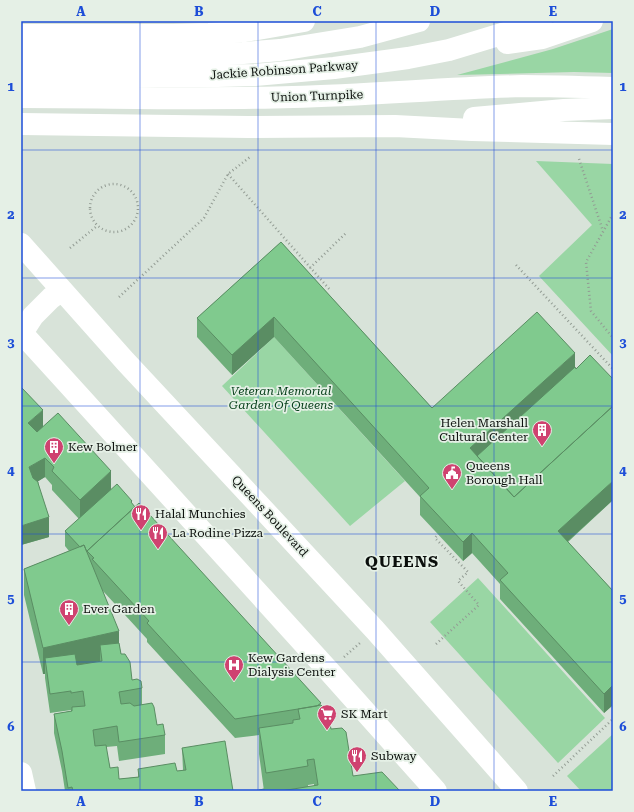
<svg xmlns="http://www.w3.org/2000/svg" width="634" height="812" viewBox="0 0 634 812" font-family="'Roboto Serif',serif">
	<rect width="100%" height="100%" fill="#d8e3d9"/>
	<!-- green -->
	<path fill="#99d6a4" d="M613 29V73L574 72 457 75 553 49Z
		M536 161 613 164V356L539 276 592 225Z
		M274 337 405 481 350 526 222 386Z
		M478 578 605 718 558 763 430 622Z
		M613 734V791H581L567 776Z"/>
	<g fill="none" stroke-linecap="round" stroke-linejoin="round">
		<!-- path -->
		<path stroke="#929b93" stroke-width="2.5" stroke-dasharray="1 3" stroke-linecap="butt" d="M579 159 603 231
			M228 174 331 291
			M90 208a24 24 0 1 1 48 0a24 24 0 1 1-48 0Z
			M613 214 586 262 591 311 613 338
			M70 248 97 226
			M516 265 613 369
			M310 268 346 233
			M119 297 204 218 228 174 250 157
			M436 644 479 605 458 581 468 572 435 538 438 534
			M344 657 360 643
			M553 776 613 719"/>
		<!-- minor -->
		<path stroke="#fff" stroke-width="22" d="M21 773 25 791"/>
		<!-- major -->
		<path stroke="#fff" stroke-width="22" d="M21 35H173L209 34 245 31 304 21
			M21 97C112 97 202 100 293 97 370 95 446 88 522 86 552 86 583 87 613 88
			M474 118 564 110 613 108
			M21 124 249 127 395 126 472 130 613 134
			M21 244 125 361 260 506 375 630 517 791
			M21 332 328 670 436 791
			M22 333 33 316 51 298 62 290"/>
		<!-- highway -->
		<path stroke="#fff" stroke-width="22" d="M507 43 542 38 592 21
			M21 56H176L243 53 280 50 360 37 419 21
			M21 76H217L255 75 334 68 408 58 449 50 515 30 541 21"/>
	</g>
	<!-- wall -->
	<path fill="#6eae7a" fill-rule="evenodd" d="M281 242 432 408 575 367 613 500 568 542 613 591V705L604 713 500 599V584L472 553 463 561 420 515V497L274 337 232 375 197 337V318Z
		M43 427 111 489 132 504 321 705 331 729 353 776 400 791H264L259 754V735L235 738 147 642V639L103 591 119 644 121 654 132 680 142 688V704L157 725 165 735V754L119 761 117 746 106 747 110 768 119 779 138 777V769L177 771 183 770 182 748 233 791H65L62 771 54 733V714L71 711V710L50 713 45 678V674H43L24 595V569L69 551 65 546V531L79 519 52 490V485L45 477 38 481 49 537 21 545ZM314 784V786L308 787V785Z"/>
	<!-- shaded-wall -->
	<path fill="#5a8d63" d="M274 317V337L232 375V355Z
		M575 353V372L470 462V448Z
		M43 410V429L28 443V423Z
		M45 458V477L29 487V467Z
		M111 471V491L80 520V500Z
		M613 481V500L558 550V531Z
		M49 517V537L21 545V526Z
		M472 533V553L463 561V542Z
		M119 631V657L100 645V661L47 673 45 658V674H43V648Z
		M613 685V705L604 713V694Z"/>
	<!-- building -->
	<path fill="#80ca8e" stroke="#5a8d63" d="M281 242 432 408 537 312 575 353 470 448 514 497 613 406V481L558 531 613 591V685L604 694 500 580 508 573 472 533 463 542 420 496 429 488 274 317 232 355 197 318Z
		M590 355 613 379V406L514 497 477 456 575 367 576 369Z
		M21 387 43 410 28 423 37 432 58 413 111 471 80 500 52 471 54 467 45 458 29 467 33 478 38 482V483L49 517 21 526Z
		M117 484 132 501 131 502 135 507 87 551V552L84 545 80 547 65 531Z
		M139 503 321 703 317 706 235 719 147 623 149 621 92 559 94 558 87 551Z
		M84 545 119 631 43 648 24 569Z
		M119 643 121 654H125L130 662 132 680 137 679 141 681 142 688 119 692 121 704 130 703 134 706 152 703 154 707 157 725 163 724 165 735 119 742 117 726 93 730 95 746 106 745 110 768 118 767 119 779 139 777 138 769 175 763 177 771 186 770 182 748 225 741 233 791H73L72 787 68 788 62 751 54 714 72 711V707L85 706 83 691 71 693V691L50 694 45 658 75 654 77 665 102 661 100 645Z
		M321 705 328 713 331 729 342 728 346 732 353 776 382 772 400 791H281L318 785 314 759 307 760 308 766 266 773 259 728 293 723V720L300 719 298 709Z
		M264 789V791H259V790Z"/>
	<!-- grid -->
	<path fill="none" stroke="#1d4ed8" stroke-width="1" stroke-opacity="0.55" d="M140 21V791M258 21V791M376 21V791M494 21V791M21 150H613M21 278H613M21 406H613M21 534H613M21 662H613"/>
	<!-- icons -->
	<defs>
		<g id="building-pin" transform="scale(1)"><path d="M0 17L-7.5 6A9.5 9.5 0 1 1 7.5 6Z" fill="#cf4270" stroke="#e5f0e6"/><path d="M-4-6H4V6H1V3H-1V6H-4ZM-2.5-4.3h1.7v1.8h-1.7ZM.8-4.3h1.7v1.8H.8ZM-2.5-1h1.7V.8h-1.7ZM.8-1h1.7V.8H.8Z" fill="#fff"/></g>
		<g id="civic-pin" transform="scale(1)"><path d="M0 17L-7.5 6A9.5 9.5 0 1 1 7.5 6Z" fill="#cf4270" stroke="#e5f0e6"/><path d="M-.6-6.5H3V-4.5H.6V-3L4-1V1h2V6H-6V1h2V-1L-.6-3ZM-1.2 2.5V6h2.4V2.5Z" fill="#fff"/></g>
		<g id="restaurant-pin" transform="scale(1)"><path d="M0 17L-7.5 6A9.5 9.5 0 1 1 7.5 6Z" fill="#cf4270" stroke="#e5f0e6"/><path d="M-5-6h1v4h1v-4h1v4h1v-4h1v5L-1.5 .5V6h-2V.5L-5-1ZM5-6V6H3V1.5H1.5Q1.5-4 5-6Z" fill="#fff"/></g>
		<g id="hospital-pin" transform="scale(1)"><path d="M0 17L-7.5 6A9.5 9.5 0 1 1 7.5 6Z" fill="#cf4270" stroke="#e5f0e6"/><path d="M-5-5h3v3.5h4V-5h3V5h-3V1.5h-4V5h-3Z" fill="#fff"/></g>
		<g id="supermarket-pin" transform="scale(1)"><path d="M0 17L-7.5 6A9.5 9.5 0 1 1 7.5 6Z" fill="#cf4270" stroke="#e5f0e6"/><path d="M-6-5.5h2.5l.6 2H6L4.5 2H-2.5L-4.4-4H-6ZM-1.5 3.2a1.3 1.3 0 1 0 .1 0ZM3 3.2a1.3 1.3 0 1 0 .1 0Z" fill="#fff"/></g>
	</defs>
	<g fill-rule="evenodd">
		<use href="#building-pin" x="542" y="430"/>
		<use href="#building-pin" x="54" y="447"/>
		<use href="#civic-pin" x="452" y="473"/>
		<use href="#restaurant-pin" x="141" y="514"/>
		<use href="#restaurant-pin" x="158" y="533"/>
		<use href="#building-pin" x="69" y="609"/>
		<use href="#hospital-pin" x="234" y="665"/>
		<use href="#supermarket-pin" x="327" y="714"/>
		<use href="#restaurant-pin" x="357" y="756"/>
	</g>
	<g text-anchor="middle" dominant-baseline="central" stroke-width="3.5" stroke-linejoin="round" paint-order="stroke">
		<!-- street labels -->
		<g font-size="12" fill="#0b0f0c" stroke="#e5f0e6">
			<text transform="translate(284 70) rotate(-4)">Jackie Robinson Parkway</text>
			<text transform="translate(317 96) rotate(-2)">Union Turnpike</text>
			<text transform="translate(270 516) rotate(47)">Queens Boulevard</text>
		</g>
		<!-- park labels -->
		<g font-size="12" font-style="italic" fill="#043e18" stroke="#e5f0e6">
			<text x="281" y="391">Veteran Memorial<tspan x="281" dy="14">Garden Of Queens</tspan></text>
		</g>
		<!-- poi labels -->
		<g font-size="12" fill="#0b0f0c" stroke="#e5f0e6" text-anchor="start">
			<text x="528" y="423" text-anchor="end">Helen Marshall<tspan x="528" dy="14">Cultural Center</tspan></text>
			<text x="68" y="447">Kew Bolmer</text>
			<text x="466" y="466">Queens<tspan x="466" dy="14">Borough Hall</tspan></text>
			<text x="155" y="514">Halal Munchies</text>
			<text x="172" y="533">La Rodine Pizza</text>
			<text x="83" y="609">Ever Garden</text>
			<text x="248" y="658">Kew Gardens<tspan x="248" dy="14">Dialysis Center</tspan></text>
			<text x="341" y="714">SK Mart</text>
			<text x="371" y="756">Subway</text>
		</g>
		<!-- district labels -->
		<g font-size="16" font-weight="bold" letter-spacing="1" fill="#0b0f0c" stroke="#e5f0e6">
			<text x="402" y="561">QUEENS</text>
		</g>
	</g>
	<!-- border -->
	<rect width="634" height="812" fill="none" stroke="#e5f0e6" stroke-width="44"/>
	<rect x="22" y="22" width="590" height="768" fill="none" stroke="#1d4ed8" stroke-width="1.5"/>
	<g font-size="13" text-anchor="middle" font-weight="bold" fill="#1d4ed8">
		<text x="81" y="16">A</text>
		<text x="199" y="16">B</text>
		<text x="317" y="16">C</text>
		<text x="435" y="16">D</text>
		<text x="553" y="16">E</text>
		<text x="11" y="91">1</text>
		<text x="623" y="91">1</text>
		<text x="11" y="219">2</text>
		<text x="623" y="219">2</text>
		<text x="11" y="347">3</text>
		<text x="623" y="347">3</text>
		<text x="11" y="475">4</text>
		<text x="623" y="475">4</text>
		<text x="11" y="603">5</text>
		<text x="623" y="603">5</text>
		<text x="11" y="731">6</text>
		<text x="623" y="731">6</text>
		<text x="81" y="806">A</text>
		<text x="199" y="806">B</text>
		<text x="317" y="806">C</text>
		<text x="435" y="806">D</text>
		<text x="553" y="806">E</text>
	</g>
</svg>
